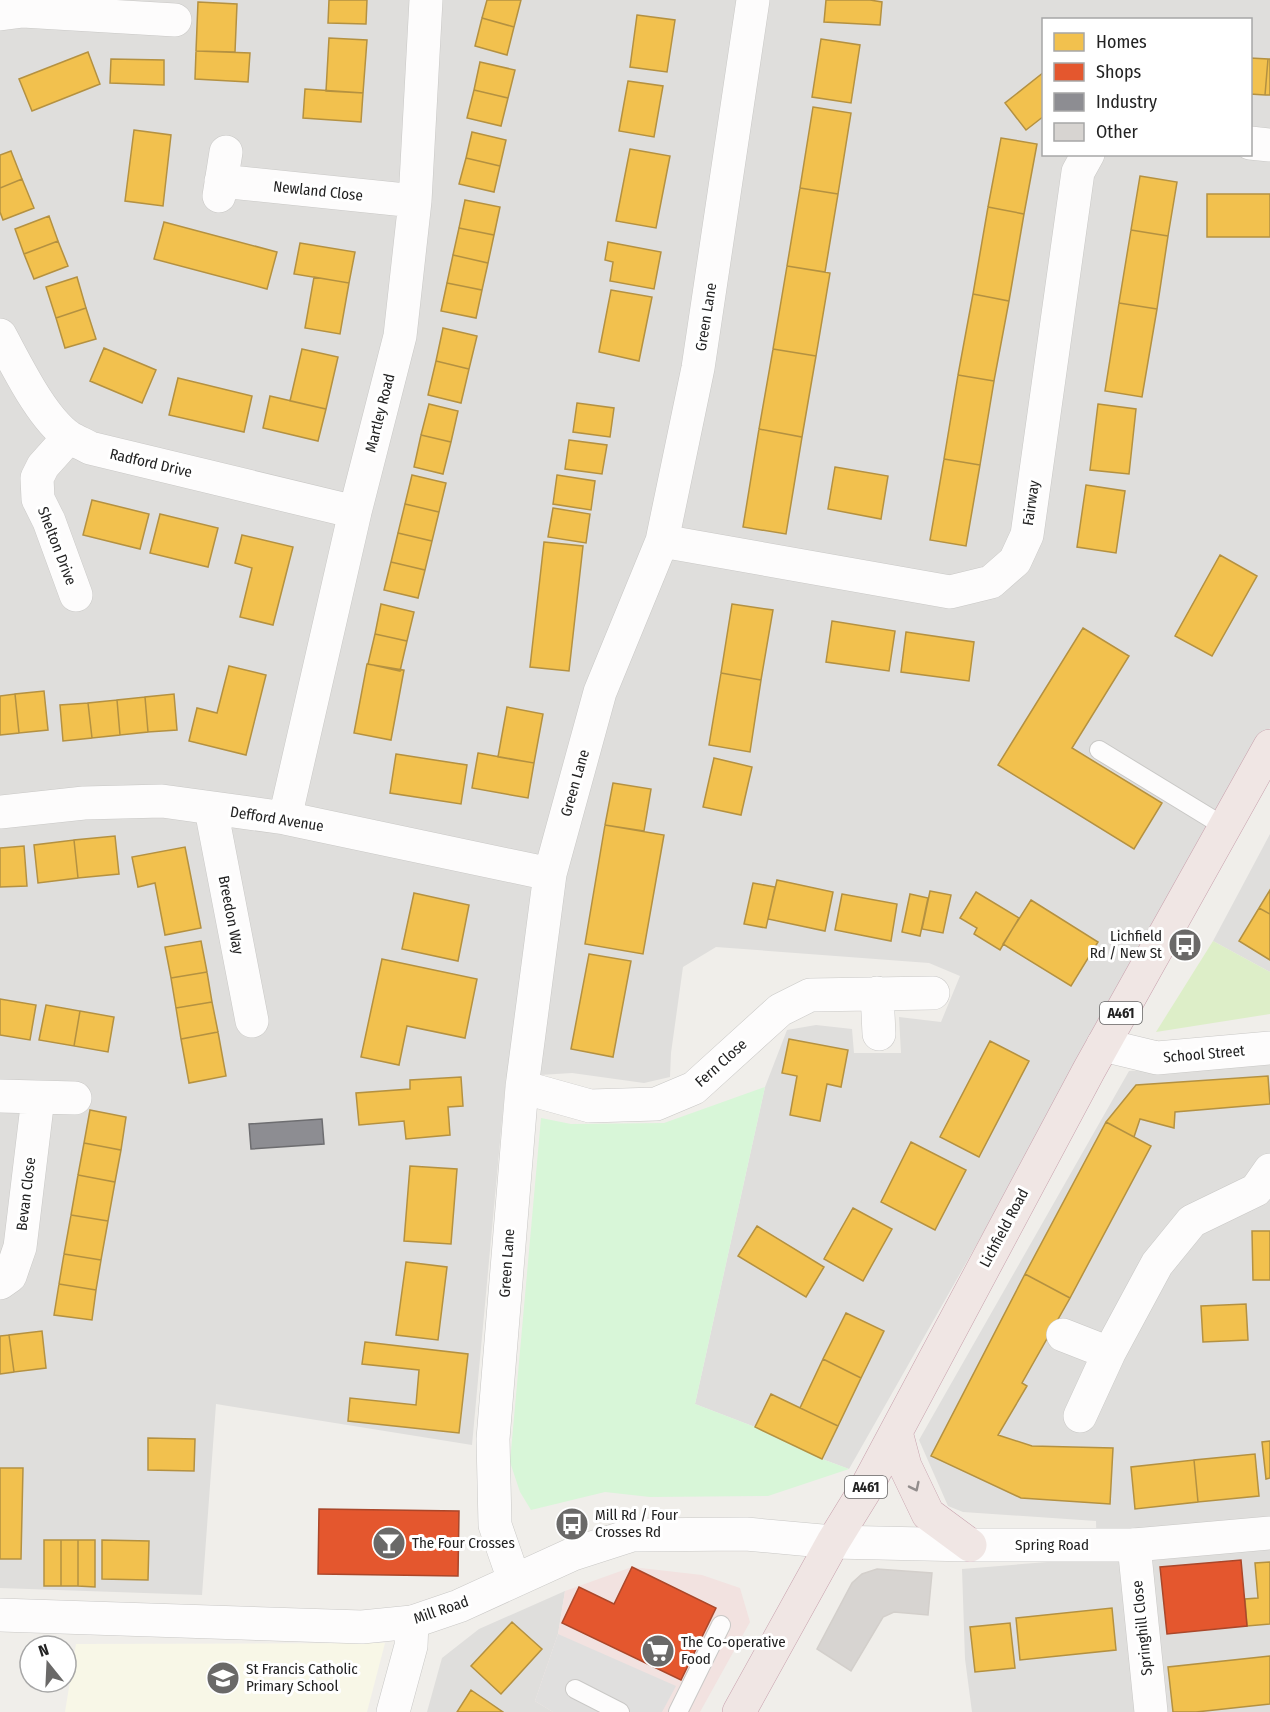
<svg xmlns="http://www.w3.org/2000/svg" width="1270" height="1712" viewBox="0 0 1270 1712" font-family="'Fira Sans Condensed',sans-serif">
	<rect width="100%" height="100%" fill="#f0eeea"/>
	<!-- residential -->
	<path fill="#dfdedc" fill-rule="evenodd" d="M0 0H1270V728L849 1469 822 1459 755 1427 695 1404 765 1087 787 1030 816 1025 852 1029 854 1053H901L899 1017 941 1022 960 976 929 963 716 947 683 967 671 1053 670 1077 644 1083 572 1073 506 1077 472 1445 216 1404 202 1595 0 1588ZM1044 20H1250V154H1044Z
		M1270 834V972L1213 941Z
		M1270 1061V1712H972L965 1659 962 1569 1097 1558 1096 1521 963 1512 948 1506 919 1440 1129 1071Z
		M565 1591 558 1634 535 1701 553 1712H427L442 1658 479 1629Z"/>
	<!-- commercial -->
	<path fill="#f2e2e0" d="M632 1567 702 1575 740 1588 750 1622 700 1712H553L535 1701 558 1634 565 1591Z"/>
	<!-- education -->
	<path fill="#f8f7e7" d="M385 1643 367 1712H65L76 1644Z"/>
	<!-- grass -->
	<path fill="#ddeec8" d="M1213 941 1270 972V1014L1156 1032Z"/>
	<!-- park -->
	<path fill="#d8f6d8" d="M765 1087 695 1404 755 1427 822 1459 849 1469 768 1496 650 1497 605 1492 531 1510 520 1492 510 1462 541 1118 571 1124 664 1123Z"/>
	<!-- parking -->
	<path fill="#e0dfde" d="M558 1634 676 1686 662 1712H553L535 1701Z"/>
	<!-- homes -->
	<path fill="#f2c14e" stroke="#b49141" stroke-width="1.5" d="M329 0H367L366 24 328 23Z
		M487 0H521L514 27 482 18Z
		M826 0H870L882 2 880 25 824 22Z
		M198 2 237 4 235 52 196 51Z
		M637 15 675 20 667 72 630 67Z
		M482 18 514 27 507 55 475 46Z
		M329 38 367 40 363 93 326 91Z
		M821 39 860 45 851 103 812 97Z
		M196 51 250 53 248 82 195 79Z
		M88 52 100 84 32 111 19 79Z
		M1250 58 1268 59 1265 95 1250 94Z
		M111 59 164 60V85L110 83Z
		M1268 59H1270V95H1265Z
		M480 62 515 70 508 98 474 90Z
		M1044 72V116L1026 130 1005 103Z
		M628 81 663 86 654 137 619 131Z
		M305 89 363 93 361 122 303 118Z
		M474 90 508 98 501 126 467 118Z
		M813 107 851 113 838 194 800 188Z
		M134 130 171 135 163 206 125 201Z
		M472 132 506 140 500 166 466 158Z
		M1001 138 1037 144 1024 214 988 207Z
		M630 149 670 156 656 228 616 221Z
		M11 151 22 179 0 188V155Z
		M466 158 500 166 494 192 459 184Z
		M1140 176 1177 182 1168 236 1131 230Z
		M22 179 34 208 3 220 0 212V188Z
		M800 188 838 194 825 272 787 266Z
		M1207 194H1270V237H1207Z
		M465 200 500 207 494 235 459 228Z
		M988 207 1024 214 1009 301 973 294Z
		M49 216 58 241 24 254 15 229Z
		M164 222 277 252 267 289 154 259Z
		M459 228 494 235 488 263 453 255Z
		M1131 230 1168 236 1157 309 1119 303Z
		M58 241 68 266 34 279 24 254Z
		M608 242 661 252 654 289 610 281 613 262 605 260Z
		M300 243 355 252 349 283 294 274Z
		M453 255 488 263 482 290 447 283Z
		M787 266 830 273 816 356 773 349Z
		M77 277 86 308 56 318 46 287Z
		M314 277 349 283 340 334 305 328Z
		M447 283 482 290 476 318 441 311Z
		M611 290 652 297 639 361 599 352Z
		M973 294 1009 301 994 381 958 375Z
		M1119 303 1157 309 1142 397 1105 391Z
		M86 308 96 339 65 348 56 318Z
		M443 328 477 336 469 369 436 361Z
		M104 348 156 370 142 403 90 381Z
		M302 349 338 357 326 409 290 401Z
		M773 349 816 356 802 437 759 429Z
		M436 361 469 369 461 403 428 395Z
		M958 375 994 381 980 465 944 459Z
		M178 378 252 396 244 432 169 415Z
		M270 396 326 409 318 441 263 428Z
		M577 403 614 408 610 437 573 432Z
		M429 404 458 411 451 442 421 435Z
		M1098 404 1136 409 1129 474 1090 470Z
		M759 429 802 437 786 534 743 527Z
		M421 435 451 442 443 474 414 467Z
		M569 440 607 445 602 474 565 469Z
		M944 459 980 465 966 546 930 540Z
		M835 467 888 476 881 519 828 509Z
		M412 475 446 483 439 512 405 504Z
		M557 475 595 481 591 510 553 504Z
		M1086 485 1125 491 1116 553 1077 547Z
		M92 500 149 514 140 549 83 535Z
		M405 504 439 512 432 541 398 533Z
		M553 508 590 514 586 543 548 537Z
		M160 514 218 528 208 567 150 553Z
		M398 533 432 541 425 570 391 562Z
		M242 535 293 547 273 625 240 617 252 568 235 563Z
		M544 542 583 546 569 671 530 667Z
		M1220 555 1257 576 1212 656 1175 636Z
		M391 562 425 570 418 598 384 590Z
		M381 604 414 612 407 641 375 634Z
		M732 604 773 610 761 680 721 673Z
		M832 621 895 631 889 671 826 662Z
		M1083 628 1129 656 1072 748 1162 803 1134 849 998 765Z
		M906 632 974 642 969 681 901 672Z
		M375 634 407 641 400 671 368 664Z
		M367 664 404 670 391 740 354 733Z
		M229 666 266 675 246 755 189 741 197 708 217 713Z
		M721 673 761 680 750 752 709 745Z
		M44 691 48 730 19 733 15 694Z
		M15 694 19 733 0 735V696Z
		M174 694 177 730 148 732 145 697Z
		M145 697 148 732 120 735 117 700Z
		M117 700 120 735 92 738 88 703Z
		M88 703 92 738 63 741 60 705Z
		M507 707 543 714 534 763 498 757Z
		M478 753 534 763 528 798 472 788Z
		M396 754 467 765 461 804 390 793Z
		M714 758 752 767 741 815 703 807Z
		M613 783 651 789 644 831 605 825Z
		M605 825 664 835 643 954 585 944Z
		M115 836 119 874 78 878 74 840Z
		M74 840 78 878 38 883 34 845Z
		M24 846 27 886 0 887V848Z
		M185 847 201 928 165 935 155 883 138 887 132 857Z
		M777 880 833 892 825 931 768 919Z
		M753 883 775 887 766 928 744 924Z
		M1270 890V914L1259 908Z
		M930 891 951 895 943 933 922 929Z
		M976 892 1019 918 1000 950 974 934 977 928 960 918Z
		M414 893 469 905 458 961 402 949Z
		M842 894 897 904 891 941 835 930Z
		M910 894 928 898 920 936 902 932Z
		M1031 900 1098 942 1071 986 1003 944Z
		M1259 908 1270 914V960L1239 941Z
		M201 941 207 972 171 978 165 947Z
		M589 954 631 961 613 1057 571 1049Z
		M382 959 477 979 465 1038 407 1026 399 1065 361 1057Z
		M207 972 212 1002 176 1008 171 978Z
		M0 999 36 1005 30 1040 0 1035Z
		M212 1002 218 1032 181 1039 176 1008Z
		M46 1005 80 1011 74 1046 39 1040Z
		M80 1011 114 1017 108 1052 74 1046Z
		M218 1032 226 1076 189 1083 181 1039Z
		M789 1039 848 1050 841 1087 827 1084 820 1121 790 1115 797 1076 782 1073Z
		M990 1041 1029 1061 979 1157 940 1137Z
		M1268 1076 1270 1104 1175 1112 1174 1128 1140 1119 1134 1137 1106 1122 1136 1085Z
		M461 1077 463 1106 448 1107 450 1135 406 1139 404 1121 359 1125 356 1093 410 1089V1080Z
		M90 1110 126 1117 121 1150 84 1143Z
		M1106 1122 1151 1146 1070 1298 1025 1274Z
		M911 1142 966 1170 935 1230 881 1202Z
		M84 1143 121 1150 115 1182 78 1175Z
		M410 1166 457 1169 451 1244 404 1241Z
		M78 1175 115 1182 108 1221 71 1215Z
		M853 1208 892 1229 863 1281 824 1259Z
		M71 1215 108 1221 101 1260 64 1254Z
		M757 1226 824 1267 806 1297 738 1256Z
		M1252 1231H1270V1280H1253Z
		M64 1254 101 1260 96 1290 59 1284Z
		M406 1262 447 1267 438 1340 396 1335Z
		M1025 1274 1070 1298 1022 1383 1027 1386 998 1435 1032 1446 1113 1448 1110 1504 1021 1498 931 1456Z
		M59 1284 96 1290 92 1320 54 1315Z
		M1246 1304 1248 1340 1203 1342 1201 1306Z
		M846 1313 884 1331 861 1378 823 1359Z
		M42 1331 46 1368 14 1372 9 1335Z
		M9 1335 14 1372 0 1374V1336Z
		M365 1342 468 1354 459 1433 348 1421 350 1398 416 1405 419 1370 362 1364Z
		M823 1359 861 1378 838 1426 800 1408Z
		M771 1394 838 1426 822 1459 755 1427Z
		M148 1438 195 1439 194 1471 148 1470Z
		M1270 1441V1478L1266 1479 1262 1442Z
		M1255 1454 1259 1496 1198 1502 1194 1460Z
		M1194 1460 1198 1502 1135 1509 1131 1467Z
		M0 1468H23L21 1559H0Z
		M44 1540H61V1586H44Z
		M61 1540H78V1586H61Z
		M78 1540H95V1587L78 1586Z
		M102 1540 149 1541 148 1580 102 1579Z
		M1270 1562V1624L1247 1626 1245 1599 1258 1598 1255 1563Z
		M1112 1608 1116 1650 1020 1660 1016 1618Z
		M512 1622 542 1649 501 1694 471 1666Z
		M1010 1623 1015 1668 975 1672 970 1627Z
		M1270 1656V1704L1196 1712H1173L1168 1667Z
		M471 1690 503 1712H457Z"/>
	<!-- shops -->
	<path fill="#e4572e" stroke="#aa472a" stroke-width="1.5" d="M319 1509 459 1511 458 1576 318 1574Z
		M1241 1560 1247 1626 1167 1634 1160 1567Z
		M632 1567 716 1608 681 1680 562 1623 579 1587 614 1604Z"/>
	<!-- industry -->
	<path fill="#8d8d92" stroke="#6d6d70" stroke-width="1.5" d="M322 1119 324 1144 251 1149 249 1124Z"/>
	<!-- building -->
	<path fill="#d7d4d1" stroke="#d3cfcb" stroke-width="1.5" d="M877 1569 932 1573 928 1615 894 1612 883 1617 851 1671 817 1649 852 1583 862 1574Z"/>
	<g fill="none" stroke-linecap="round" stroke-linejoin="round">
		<!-- service casing -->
		<g stroke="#c9c8c6" stroke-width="20">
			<path id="service" d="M1099 750 1225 827
				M575 1689 620 1712
				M678 1712 721 1625"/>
		</g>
		<!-- minor casing -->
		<g stroke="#c9c8c6" stroke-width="34">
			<path id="minor" d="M0 14 23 11 175 20
				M1250 143 1270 145
				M221 181 415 201
				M219 196 226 152
				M0 335C17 366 41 417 69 437 75 441 83 444 90 448L355 512
				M69 437 43 466 37 478 38 499 49 521 76 595
				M662 541 950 592 991 582 1015 561 1027 535 1078 172 1088 154
				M211 809 252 1021
				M0 812 84 803 162 801 285 818 550 874
				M285 818 355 512 400 336 415 201 426 0
				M877 993 879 1034
				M1103 1045 1157 1058 1270 1048
				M522 1087 590 1106 656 1104 694 1088 780 1010 810 995 933 993
				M0 1096 75 1098
				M0 1283 10 1276 20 1247 38 1098
				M1063 1335 1109 1353
				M1080 1416 1109 1353 1157 1264 1192 1221 1256 1190 1270 1170
				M1134 1545 1151 1712
				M514 1580 495 1525 493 1439 522 1087 550 874 600 692 662 541 698 368 753 0
				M393 1712 411 1646 412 1622"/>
		</g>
		<!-- tertiary casing -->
		<g stroke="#c9c8c6" stroke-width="34">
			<path id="tertiary" d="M0 1615 362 1627 412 1622 459 1606 573 1554 632 1535 746 1534 833 1542 970 1545H1134L1270 1533"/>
		</g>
		<!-- trunk casing -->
		<g stroke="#c7a0ac" stroke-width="34">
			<path id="trunk" d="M896 1432 905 1466 928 1514 970 1545
				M739 1712 833 1542 865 1490 1089 1070 1270 746"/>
		</g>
		<!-- service -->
		<use href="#service" stroke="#fdfcfc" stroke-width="18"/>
		<!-- minor -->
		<use href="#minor" stroke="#fdfcfc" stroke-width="33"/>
		<!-- tertiary -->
		<use href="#tertiary" stroke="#fdfcfc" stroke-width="33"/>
		<!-- trunk -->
		<use href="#trunk" stroke="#f0e6e4" stroke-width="33"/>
	</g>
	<!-- one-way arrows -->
	<defs><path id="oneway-chevron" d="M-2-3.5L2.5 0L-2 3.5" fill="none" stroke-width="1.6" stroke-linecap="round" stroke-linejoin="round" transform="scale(1.5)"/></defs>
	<use stroke="#938e8d" href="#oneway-chevron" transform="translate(915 1487) rotate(64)"/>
	<!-- icons -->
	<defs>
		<g id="bus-disc" transform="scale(1.725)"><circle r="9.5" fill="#6a6968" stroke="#fff"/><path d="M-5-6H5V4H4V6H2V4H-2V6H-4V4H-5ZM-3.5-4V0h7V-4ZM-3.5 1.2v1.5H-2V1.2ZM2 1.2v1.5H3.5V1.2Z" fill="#fff"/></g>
		<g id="bar-disc" transform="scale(1.725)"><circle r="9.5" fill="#6a6968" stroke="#fff"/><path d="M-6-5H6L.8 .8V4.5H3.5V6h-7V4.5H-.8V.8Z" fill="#fff"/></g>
		<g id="supermarket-disc" transform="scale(1.725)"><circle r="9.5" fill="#6a6968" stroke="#fff"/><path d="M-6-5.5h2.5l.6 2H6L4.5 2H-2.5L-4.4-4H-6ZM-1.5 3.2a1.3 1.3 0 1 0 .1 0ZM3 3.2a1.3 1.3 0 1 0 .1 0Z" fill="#fff"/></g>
		<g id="school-disc" transform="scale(1.725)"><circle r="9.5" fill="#6a6968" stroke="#fff"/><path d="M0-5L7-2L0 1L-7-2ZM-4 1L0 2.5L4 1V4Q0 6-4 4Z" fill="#fff"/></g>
	</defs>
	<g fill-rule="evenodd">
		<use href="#bus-disc" x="1185" y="945"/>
		<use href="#bus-disc" x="572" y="1524"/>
		<use href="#bar-disc" x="389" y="1543"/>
		<use href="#supermarket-disc" x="658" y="1651"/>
		<use href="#school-disc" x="223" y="1678"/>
	</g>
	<g text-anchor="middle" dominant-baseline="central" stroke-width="6" stroke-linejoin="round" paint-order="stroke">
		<!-- shield labels -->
		<g fill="#fff" stroke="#646464" stroke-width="1.5">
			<rect x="1100" y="1002" width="42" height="22" rx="4.5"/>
			<rect x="845" y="1476" width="42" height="22" rx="4.5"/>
		</g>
		<g font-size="14" font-weight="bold" fill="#222">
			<text x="1121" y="1013">A461</text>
			<text x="866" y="1487">A461</text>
		</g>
		<!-- street labels -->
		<g font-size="15" fill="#222" stroke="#fff">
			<text transform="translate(318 191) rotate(6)">Newland Close</text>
			<text transform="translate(706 317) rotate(-81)">Green Lane</text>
			<text transform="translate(380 413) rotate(-76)">Martley Road</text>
			<text transform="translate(151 463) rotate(13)">Radford Drive</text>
			<text transform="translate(1031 503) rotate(-82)">Fairway</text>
			<text transform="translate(57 546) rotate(69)">Shelton Drive</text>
			<text transform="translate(575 783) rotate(-74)">Green Lane</text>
			<text transform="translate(277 819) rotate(9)">Defford Avenue</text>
			<text transform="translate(231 915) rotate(79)">Breedon Way</text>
			<text transform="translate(1204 1054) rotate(-5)">School Street</text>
			<text transform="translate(721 1063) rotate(-42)">Fern Close</text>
			<text transform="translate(26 1194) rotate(-83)">Bevan Close</text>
			<text transform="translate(1004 1228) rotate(-62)">Lichfield Road</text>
			<text transform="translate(507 1263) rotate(-86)">Green Lane</text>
			<text x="1052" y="1545">Spring Road</text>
			<text transform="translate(441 1610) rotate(-19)">Mill Road</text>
			<text transform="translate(1142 1628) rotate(-96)">Springhill Close</text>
		</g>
		<!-- poi labels -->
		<g font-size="15" fill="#222" stroke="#fff" text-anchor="start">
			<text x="1162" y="936" text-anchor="end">Lichfield<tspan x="1162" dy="17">Rd / New St</tspan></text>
			<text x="595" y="1515">Mill Rd / Four<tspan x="595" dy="17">Crosses Rd</tspan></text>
			<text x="412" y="1543">The Four Crosses</text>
			<text x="681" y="1642">The Co-operative<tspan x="681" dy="17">Food</tspan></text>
			<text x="246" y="1669">St Francis Catholic<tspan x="246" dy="17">Primary School</tspan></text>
		</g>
	</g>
	<!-- legend -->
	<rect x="1042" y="18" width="210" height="138" fill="#ffffff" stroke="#a7a7a7" stroke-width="1.5"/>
	<rect x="1054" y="33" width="30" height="18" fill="#f2c14e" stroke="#a7a7a7" stroke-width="1.5"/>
	<text x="1096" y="48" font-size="18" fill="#222222">Homes</text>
	<rect x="1054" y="63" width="30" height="18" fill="#e4572e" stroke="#a7a7a7" stroke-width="1.5"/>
	<text x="1096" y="78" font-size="18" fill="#222222">Shops</text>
	<rect x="1054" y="93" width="30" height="18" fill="#8d8d92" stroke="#a7a7a7" stroke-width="1.5"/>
	<text x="1096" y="108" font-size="18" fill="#222222">Industry</text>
	<rect x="1054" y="123" width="30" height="18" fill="#d7d4d1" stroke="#a7a7a7" stroke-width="1.5"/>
	<text x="1096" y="138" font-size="18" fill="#222222">Other</text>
	<!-- north arrow -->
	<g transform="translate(48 1664) rotate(342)"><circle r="28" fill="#ffffff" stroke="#a7a7a7" stroke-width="1.5"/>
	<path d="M0-4.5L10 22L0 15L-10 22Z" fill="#6a6968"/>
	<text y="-9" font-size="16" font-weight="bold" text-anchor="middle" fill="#222222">N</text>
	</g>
</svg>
